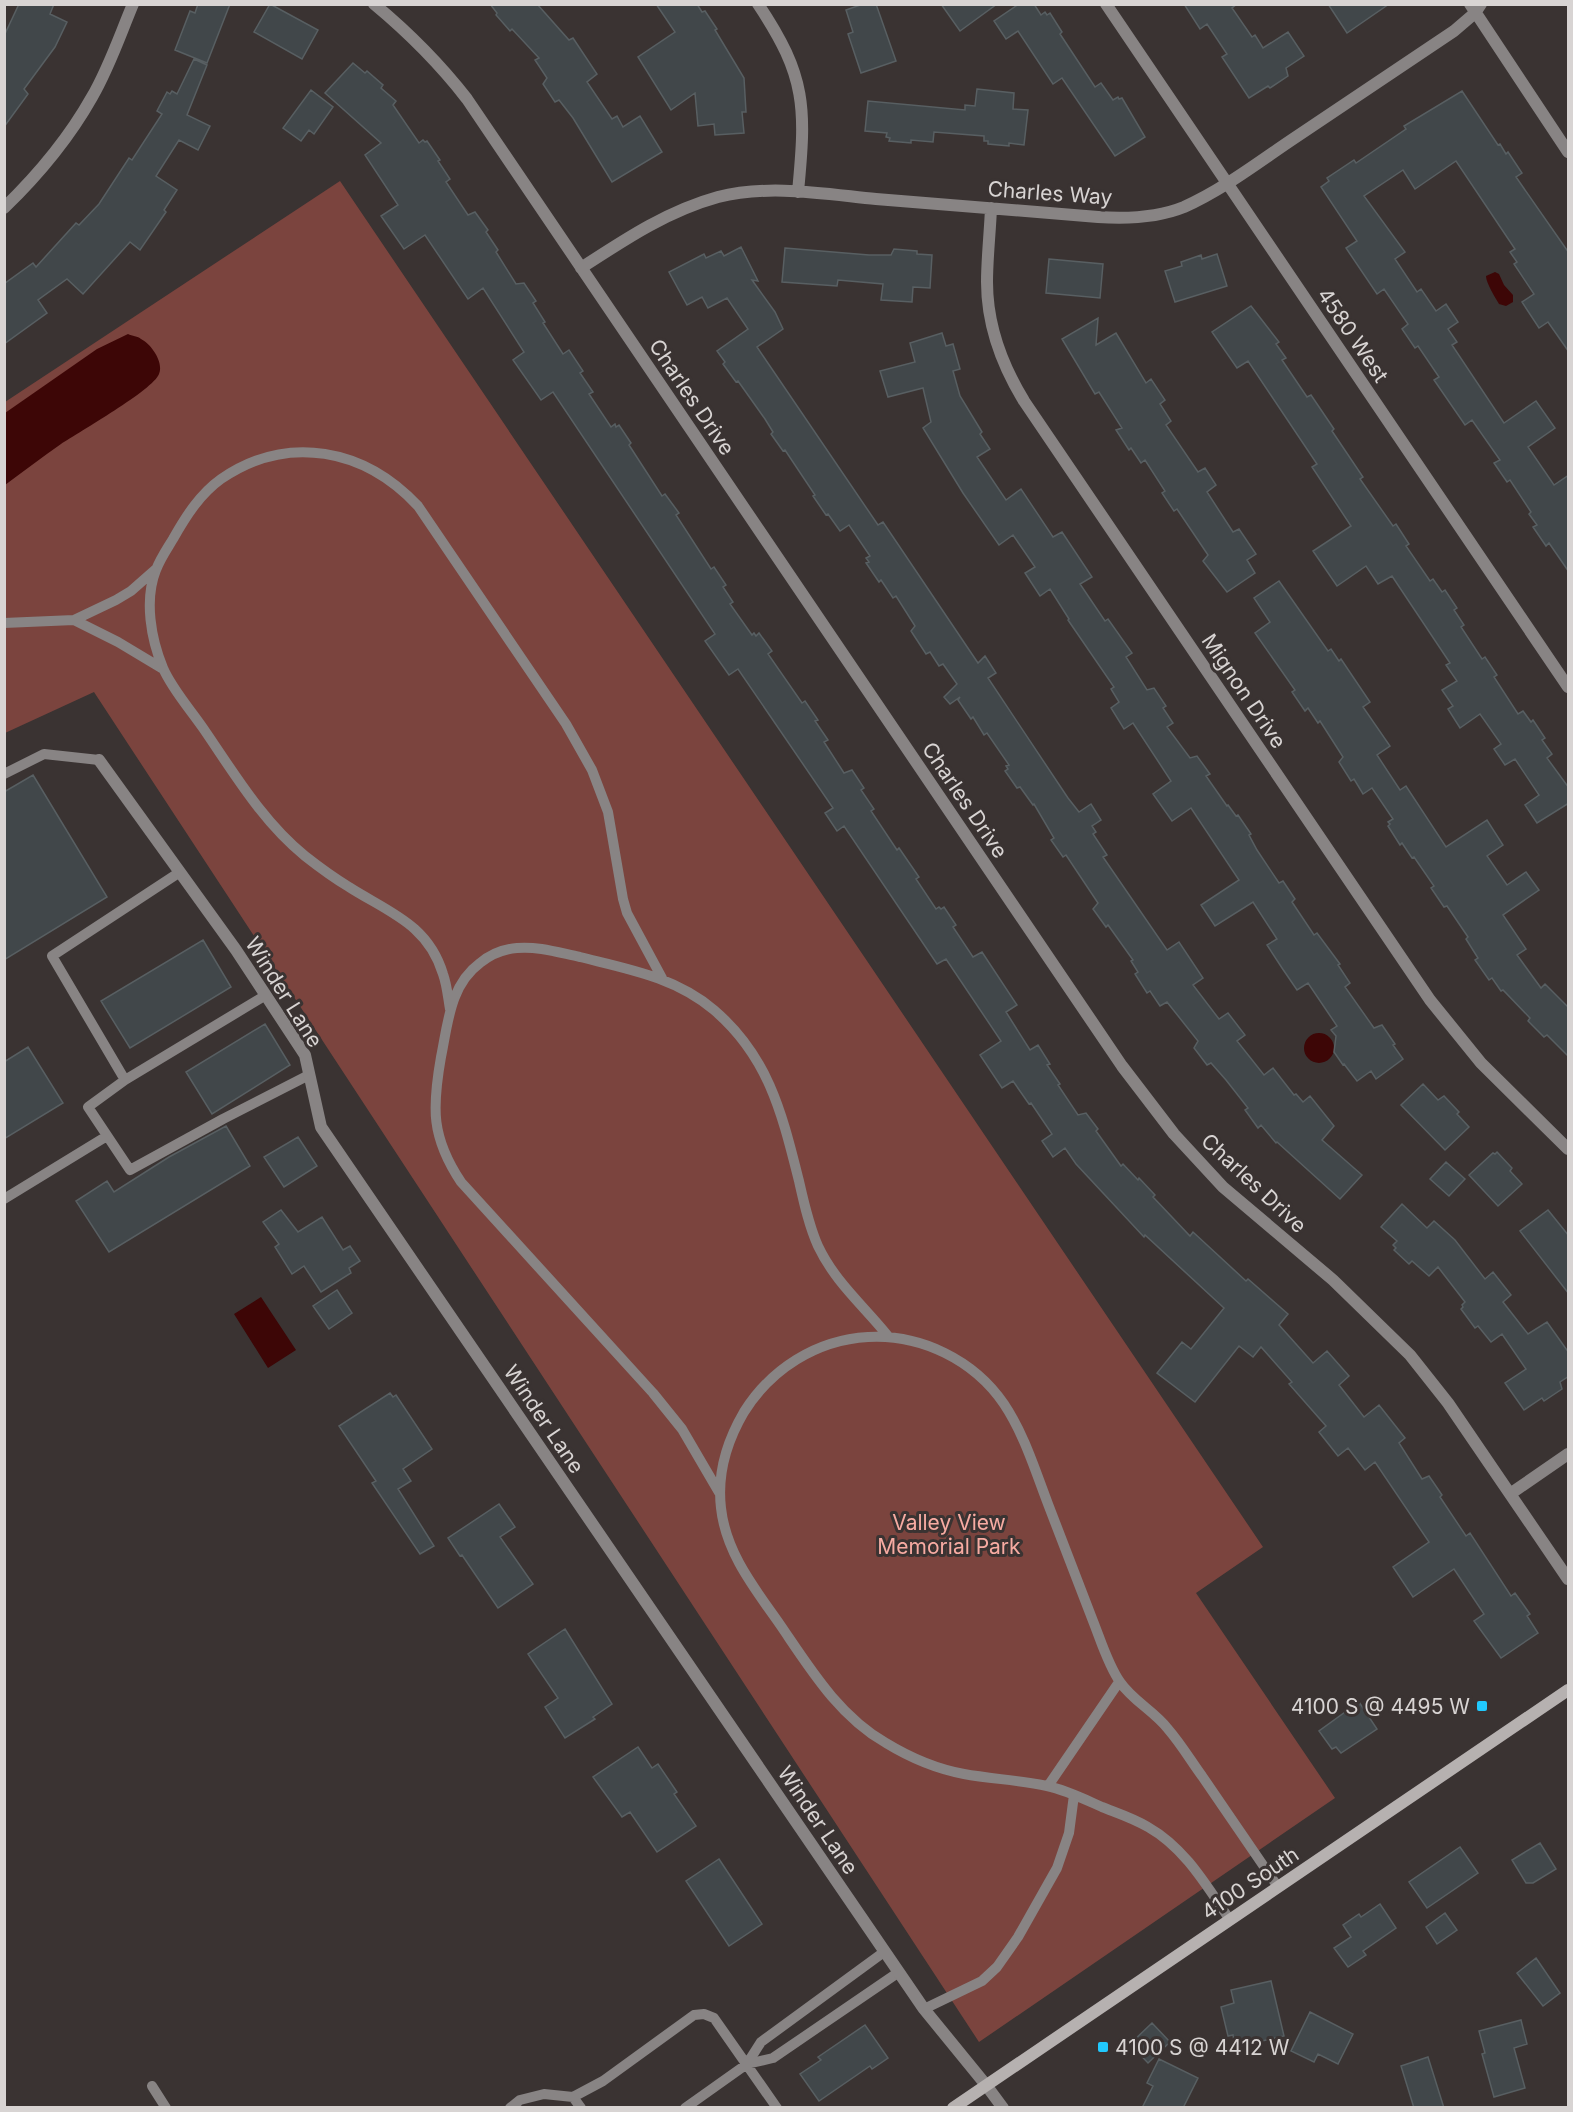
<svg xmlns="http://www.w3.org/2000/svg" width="1573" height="2112" viewBox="0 0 1573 2112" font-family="Inter,sans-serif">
	<rect width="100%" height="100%" fill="#3a3332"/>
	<!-- green -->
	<path fill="#7b443e" d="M340 181 1263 1547 1196 1593 1335 1798 979 2042 94 692 5 733V402Z"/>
	<!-- water -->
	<path fill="#3d0606" d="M1495 272 1499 274 1504 285 1513 295V302L1506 306 1499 304C1495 297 1486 283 1486 276Z
		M128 334C132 336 138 336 141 339 151 344 164 362 159 374 153 390 79 432 61 444 42 457 24 471 5 485V413L97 349Z
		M1304 1048a15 15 0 1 1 30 0a15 15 0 1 1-30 0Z
		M261 1297 296 1350 268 1368 234 1314Z"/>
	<!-- building -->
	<path fill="#41474a" stroke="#585f62" stroke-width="1.5" d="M19 4H54L50 14 67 22 55 47 24 89 28 94 4 127V36Z
		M198 4H230L207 63 175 50 190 11 195 13Z
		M270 4 318 30 302 59 254 32Z
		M490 4H537L569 40 573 38 597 74 587 82 612 119 617 116 623 127 640 116 662 152 612 182 573 118 559 100 555 102 543 84 547 78 535 60 539 58 512 29 510 31 496 15 497 13Z
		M656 4H697L702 12 705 11 717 29 715 30 744 78 746 112H742L744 133 715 135 714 124 698 126 695 93 671 110 638 57 675 32Z
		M863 4H876L896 61 861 73 848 34 853 32 846 10Z
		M941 4H997L960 31Z
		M1019 4H1034L1041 15 1045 12 1047 15 1050 13 1062 32 1060 34 1095 87 1101 83 1113 100 1118 97 1119 99 1122 98 1145 137 1115 156 1062 78 1053 84 1018 31 1006 39 994 21Z
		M1184 4H1237L1232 8 1252 37 1255 35 1263 48 1288 32 1304 56 1286 68 1288 76 1270 88 1268 86 1249 98 1222 57 1227 54 1207 24 1200 29Z
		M1328 4H1389L1347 33Z
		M194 59 207 65 187 115 210 126 198 150 179 140 156 176 177 190 164 210 166 212 140 250 130 242 83 294 67 279 38 300 47 313 4 344V284L33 263 36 267 76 223 79 225 99 204 129 158 132 160 162 114 157 111 167 92 170 94 172 91 177 94Z
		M353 63 365 73 367 71 383 85 381 88 396 101 393 105 419 143 423 140 425 142 427 141 440 160 438 161 450 179 446 182 468 215 475 212 488 230 486 232 498 250 496 252 516 284 524 283 536 301 533 303 545 322 543 323 563 354 569 350 583 371 580 373 593 392 589 394 611 427 615 424 616 427 619 425 631 443 629 445 662 496 665 494 679 513 676 515 711 569 714 567 726 585 723 587 733 602 730 604 752 635 754 633 756 636 759 633 772 651 768 654 802 703 805 701 818 720 815 721 828 740 824 742 844 773 852 770 864 788 861 790 874 809 871 811 897 850 899 848 919 877 916 879 936 909 939 907 941 909 944 907 956 925 953 927 973 957 982 952 1017 1005 1006 1012 1030 1050 1038 1045 1050 1064 1047 1065 1060 1084 1058 1085 1078 1115 1086 1113 1098 1129 1096 1131 1121 1166 1123 1164 1138 1180 1139 1178 1155 1195 1153 1197 1190 1236 1193 1232 1246 1281 1248 1279 1288 1314 1279 1325 1313 1363 1327 1351 1349 1376 1339 1385 1364 1417 1379 1405 1405 1438 1399 1443 1422 1479 1429 1476 1442 1495 1440 1497 1466 1536 1470 1533 1511 1596 1515 1593 1530 1614 1527 1616 1538 1633 1501 1658 1474 1621 1484 1614 1454 1569 1413 1597 1393 1567 1429 1542 1375 1462 1365 1470 1348 1448 1338 1456 1319 1432 1326 1426 1289 1384 1292 1382 1261 1347 1253 1357 1239 1346 1195 1402 1157 1373 1182 1342 1191 1349 1224 1308 1145 1235 1144 1237 1076 1164 1065 1148 1053 1157 1042 1141 1052 1134 1031 1103 1029 1104 1013 1081 1002 1088 980 1055 1001 1041 946 959 937 964 844 826 837 831 825 813 833 808 738 669 729 675 705 641 715 634 553 392 541 400 513 360 524 352 483 288 468 299 425 235 404 249 381 216 398 205 365 155 381 143 325 93Z
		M977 89 1014 93 1013 109 1028 110 1024 145 1009 143V146L988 144V141H984V136L934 132 933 142 911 140V143L889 141 890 138 886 137 887 133 865 131 868 101 965 110V105L975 106Z
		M311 90 333 107 314 134 309 130 301 141 283 128Z
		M1462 91 1498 145 1500 144 1506 154 1508 152 1522 173 1516 177 1569 253V352L1548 322 1539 328 1522 302 1534 294 1514 264 1517 262 1510 252 1515 249 1456 161 1415 189 1403 170 1364 196 1405 252 1395 259 1417 292 1421 289 1436 311 1446 304 1458 322 1448 329 1457 342 1452 345 1504 423 1536 401 1555 428 1528 447 1554 485 1569 475V572L1549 543 1546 546 1533 527 1537 525 1529 514 1531 512 1510 480 1507 482 1494 463 1500 460 1472 420 1465 425 1434 380 1439 377 1418 346 1415 348 1402 329 1408 324 1384 289 1377 294 1346 248 1357 241 1321 187 1329 181 1327 178 1354 160 1356 163 1406 129 1404 126Z
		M741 247 758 281 752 280 775 312 783 329 757 347 878 525 883 522 978 663 985 656 996 673 988 678 1068 798 1079 812 1091 804 1101 820 1092 826 1096 832 1093 834 1107 855 1103 857 1167 950 1179 942 1203 978 1193 985 1219 1019 1228 1013 1245 1035 1237 1041 1264 1075 1273 1068 1294 1095 1296 1094 1303 1102 1310 1096 1334 1126 1322 1140 1362 1175 1340 1199 1277 1142 1276 1143 1261 1125 1258 1128 1245 1110 1248 1108 1226 1080 1211 1063 1207 1065 1194 1048 1198 1041 1167 1002 1160 1006 1150 991 1147 993 1135 974 1138 972 1131 961 1133 960 1108 925 1106 927 1093 909 1098 903 1066 855 1063 857 1051 840 1054 838 1034 804 1033 805 1020 787 1017 788 1005 771 1008 769 1006 766 1009 765 987 733 984 735 973 717 971 719 958 700 960 697 950 704 944 697 957 684 943 664 939 666 930 652 926 654 911 631 915 626 896 596 893 598 881 580 879 582 866 563 869 562 866 558 870 556 849 525 840 531 828 514 826 515 813 496 815 495 785 450 783 451 771 434 773 432 765 419 738 381 736 382 723 364 725 362 717 351 748 329 727 298 708 308 702 297 687 305 669 272 704 254 706 258 721 251 724 256Z
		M785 248 869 255H891L894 249 917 251V254L932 255 930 288 913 287 912 302 881 300 883 284 838 280 837 286 782 282Z
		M1217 254 1227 286 1175 302 1165 271 1182 266 1181 262 1201 255 1202 259Z
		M1049 259 1103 264 1100 298 1046 293Z
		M1251 306 1279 342 1276 344 1286 358 1282 360 1307 397 1311 395 1334 429 1332 431 1363 477 1360 479 1393 526 1396 524 1409 544 1406 546 1430 581 1433 579 1442 592 1445 590 1457 608 1454 610 1464 625 1461 627 1482 659 1485 657 1497 675 1494 677 1518 714 1523 711 1531 722 1533 720 1545 738 1542 740 1552 754 1547 758 1569 788V803L1537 823 1525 805 1539 795 1515 759 1505 765 1494 749 1501 744 1480 714 1460 728 1448 709 1453 706 1442 690 1457 681 1446 665 1450 663 1392 576 1378 584 1366 566 1337 586 1313 551 1351 526 1312 467 1317 464 1248 361 1237 368 1212 332Z
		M1098 318 1096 345 1116 333 1146 383 1151 379 1165 400 1160 404 1171 421 1166 425 1198 472 1205 468 1216 485 1207 492 1233 532 1239 529 1256 554 1247 560 1255 573 1227 592 1203 561 1208 555 1177 509 1174 511 1162 493 1165 491 1145 460 1141 463 1131 448 1129 450 1116 430 1122 428 1099 392 1095 394 1062 339Z
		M942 333 946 346 953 344 960 369 953 371 960 396 982 432 980 434 990 449 977 457 1006 500 1021 489 1053 537 1062 532 1092 577 1080 584 1105 621 1108 619 1132 653 1126 657 1147 690 1154 688 1166 706 1163 708 1173 723 1167 727 1190 758 1197 756 1210 774 1206 776 1227 806 1228 805 1236 816 1238 815 1251 834 1249 835 1257 850 1279 883 1283 881 1295 899 1292 902 1314 935 1317 933 1340 964 1338 965 1350 983 1345 987 1374 1028 1382 1025 1395 1044 1393 1045 1403 1059 1376 1079 1371 1071 1357 1081 1344 1064 1343 1065 1334 1052 1336 1036 1331 1030 1337 1026 1308 983 1297 990 1282 968 1267 945 1277 939 1253 902 1215 926 1201 905 1239 880 1191 808 1172 821 1153 794 1171 781 1133 723 1124 729 1111 708 1119 702 1111 689 1114 687 1068 620 1069 619 1050 589 1040 596 1025 573 1035 567 1013 535 999 545 963 493 923 428 931 422 923 388 888 397 880 371 915 362 910 343Z
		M1279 581 1328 651 1331 649 1339 661 1341 659 1370 702 1363 707 1390 746 1377 755 1400 790 1406 786 1446 847 1487 820 1503 845 1487 856 1507 885 1526 872 1539 890 1503 915 1526 949 1517 955 1541 988 1545 984 1569 1008V1057L1547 1035 1544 1037 1528 1021 1530 1018 1503 990 1501 991 1492 978 1489 980 1475 960 1478 958 1466 939 1468 937 1447 906 1444 907 1431 888 1434 886 1414 857 1412 858 1402 843 1400 845 1388 826 1390 824 1388 822 1393 819 1372 788 1363 794 1354 779 1351 781 1339 762 1343 757 1320 721 1318 723 1308 708 1305 711 1292 692 1295 690 1255 633 1270 622 1254 598Z
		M33 775 107 897 4 960V792Z
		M203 940 231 987 130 1048 101 1001Z
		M265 1024 290 1065 212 1114 186 1072Z
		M28 1047 63 1103 4 1139V1062Z
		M1423 1084 1438 1100 1444 1096 1459 1112 1457 1114 1469 1127 1445 1150 1401 1105Z
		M226 1126 250 1166 109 1252 76 1201 107 1181 114 1192 169 1157Z
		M298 1137 317 1166 284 1187 264 1157Z
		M1497 1152 1512 1168 1510 1171 1522 1184 1498 1206 1469 1175 1493 1153 1495 1154Z
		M1446 1162 1465 1179 1449 1196 1430 1179Z
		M1402 1204 1427 1228 1434 1221 1455 1240 1485 1279 1493 1272 1511 1295 1503 1302 1528 1334 1547 1322 1569 1353V1376L1560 1382 1562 1389 1544 1401 1542 1398 1524 1410 1505 1383 1526 1369 1502 1334 1491 1342 1478 1326 1475 1328 1461 1309 1463 1307 1462 1305 1465 1302 1438 1267 1429 1276 1412 1261 1409 1264 1394 1250 1396 1248 1393 1245 1397 1241 1381 1227Z
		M281 1210 298 1232 322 1217 343 1250 350 1246 360 1261 349 1268 351 1273 321 1292 304 1266 292 1274 275 1247 279 1244 263 1222Z
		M1548 1210 1569 1236V1294L1520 1231Z
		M337 1290 352 1313 329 1329 313 1306Z
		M390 1393 393 1397 396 1395 432 1449 403 1469 411 1481 398 1489 434 1546 420 1554 372 1483 376 1481 339 1426Z
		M499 1504 515 1527 500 1537 533 1584 498 1608 462 1555 460 1556 448 1538Z
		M565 1629 612 1704 593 1717 595 1719 565 1738 545 1707 558 1698 528 1654Z
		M1359 1702 1377 1729 1341 1753 1336 1747 1332 1749 1319 1731Z
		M638 1747 652 1768 658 1764 677 1792 674 1794 696 1826 657 1852 630 1812 622 1817 593 1777Z
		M1540 1843 1556 1869 1533 1883H1526L1512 1860Z
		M1460 1847 1478 1873 1427 1908 1409 1882Z
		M719 1859 762 1924 729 1946 686 1881Z
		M1380 1904 1396 1928 1363 1951 1366 1955 1348 1967 1334 1948 1351 1937 1343 1925 1359 1914 1361 1917Z
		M1445 1913 1457 1930 1437 1944 1426 1927Z
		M1536 1958 1560 1993 1543 2006 1517 1973Z
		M1271 1981 1284 2036 1235 2047 1233 2035 1228 2036 1221 2007 1234 2003 1231 1990Z
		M1310 2012 1353 2034 1338 2064 1318 2054 1314 2062 1291 2051Z
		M1521 2020 1527 2044 1514 2048 1525 2088 1494 2097 1482 2054 1485 2053 1479 2031Z
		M1152 2023 1170 2042 1148 2063 1130 2044Z
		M865 2025 888 2058 872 2069 870 2066 819 2101 800 2074 821 2060 818 2057Z
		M1428 2057 1444 2108H1414L1401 2066Z
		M1159 2059 1198 2078 1183 2108H1142L1153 2086 1147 2083Z"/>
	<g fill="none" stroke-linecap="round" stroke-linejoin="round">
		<!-- service -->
		<path stroke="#888484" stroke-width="10" d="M74 620 118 642 163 669
			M4 623 74 620 116 600 131 591 156 569
			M4 774 44 754 99 760
			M180 872 52 956 125 1080 266 995
			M450 1009C448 998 447 985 443 974 428 924 388 912 349 887 334 878 319 867 305 856 262 821 234 773 203 728 190 709 172 689 163 668 151 639 144 600 156 570 160 559 167 549 173 539 186 516 200 494 221 479 288 433 365 449 418 506L566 724 592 770 608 812 623 899 627 913 662 978
			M125 1080 88 1107 130 1170 223 1119 309 1075
			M4 1199 107 1136
			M720 1494 682 1429 653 1393 461 1182C431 1137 432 1108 441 1057 448 1023 450 985 480 963 491 954 504 949 517 948 538 946 560 953 580 957 628 969 675 977 714 1010 769 1057 782 1114 799 1181 804 1203 809 1226 818 1246 835 1282 864 1306 888 1336
			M1048 1786 1119 1682
			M1230 1920C1206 1885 1185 1848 1148 1827 1133 1818 1117 1813 1102 1807 1084 1799 1066 1790 1047 1786 1020 1780 991 1779 964 1774 937 1769 909 1757 886 1743 839 1716 811 1670 781 1626 756 1590 726 1554 721 1508 717 1474 727 1441 744 1412 771 1369 816 1340 868 1337 921 1334 974 1360 1004 1404 1024 1434 1035 1470 1048 1504 1063 1543 1078 1582 1093 1621 1101 1641 1108 1665 1120 1682 1133 1701 1154 1711 1168 1729 1181 1744 1191 1761 1202 1776 1227 1813 1253 1850 1278 1887
			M884 1952 761 2042 747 2064 773 2058 899 1972
			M924 2009 982 1981 997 1967 1018 1937 1057 1868 1069 1833 1074 1795
			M152 2086 166 2108
			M573 2097 581 2108
			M510 2108 520 2100 544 2094 573 2097 603 2081 694 2015 704 2014 714 2018 777 2108
			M685 2108 747 2064"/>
		<!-- minor -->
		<path stroke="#888484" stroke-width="12" d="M374 4C409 33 439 63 467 99L1122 1066 1174 1134 1223 1187 1333 1280 1410 1355 1448 1403 1568 1579
			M758 4C807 77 806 108 798 192
			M1106 4 1568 687
			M1470 4 1568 152
			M4 208C38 175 69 138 92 97 109 68 120 35 133 4
			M991 208C990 233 987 258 987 282 987 325 1002 365 1024 401L1430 1000 1481 1063 1568 1149
			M581 268C624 240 667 211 718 197 769 184 825 194 876 199 950 205 1024 211 1098 217 1127 219 1157 218 1184 207 1222 190 1256 164 1290 141 1344 105 1399 68 1454 31L1475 13 1481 4
			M99 760 236 950 305 1055 321 1127 924 2009 986 2085
			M1510 1494 1568 1454"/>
		<!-- tertiary -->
		<path stroke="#888484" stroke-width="12" d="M986 2085 1003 2108"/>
		<!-- secondary -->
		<path stroke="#b6b1b0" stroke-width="12" d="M953 2108 1568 1690"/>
	</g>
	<!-- markers -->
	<g fill="#21c9fd" stroke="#3a3332" stroke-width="2">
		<rect x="1476" y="1700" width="12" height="12" rx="3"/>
		<rect x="1097" y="2041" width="12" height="12" rx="3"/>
	</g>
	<g text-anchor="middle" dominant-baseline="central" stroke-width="6" stroke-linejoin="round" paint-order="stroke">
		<!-- street labels -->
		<g font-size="21" fill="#d8d4d3" stroke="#3a3332">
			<text transform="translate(1050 193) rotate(4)">Charles Way</text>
			<text transform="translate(1353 335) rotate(56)">4580 West</text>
			<text transform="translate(692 397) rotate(56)">Charles Drive</text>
			<text transform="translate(1244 691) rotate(56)">Mignon Drive</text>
			<text transform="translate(965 800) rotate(56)">Charles Drive</text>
			<text transform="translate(284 992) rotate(58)">Winder Lane</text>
			<text transform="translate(1254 1183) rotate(43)">Charles Drive</text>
			<text transform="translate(544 1419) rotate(56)">Winder Lane</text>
			<text transform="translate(818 1820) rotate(56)">Winder Lane</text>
			<text transform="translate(1250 1883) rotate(-34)">4100 South</text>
		</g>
		<!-- park labels -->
		<g font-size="21" fill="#f7aba2" stroke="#3a3332">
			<text x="949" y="1522">Valley View<tspan x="949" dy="24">Memorial Park</tspan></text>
		</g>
		<!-- poi labels -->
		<g font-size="21" fill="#d8d4d3" stroke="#3a3332" text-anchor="end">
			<text x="1470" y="1706">4100 S @ 4495 W</text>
			<text x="1115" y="2047" text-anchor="start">4100 S @ 4412 W</text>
		</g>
	</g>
	<!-- border -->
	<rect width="1573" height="2112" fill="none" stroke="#d8d4d3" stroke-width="12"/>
</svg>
